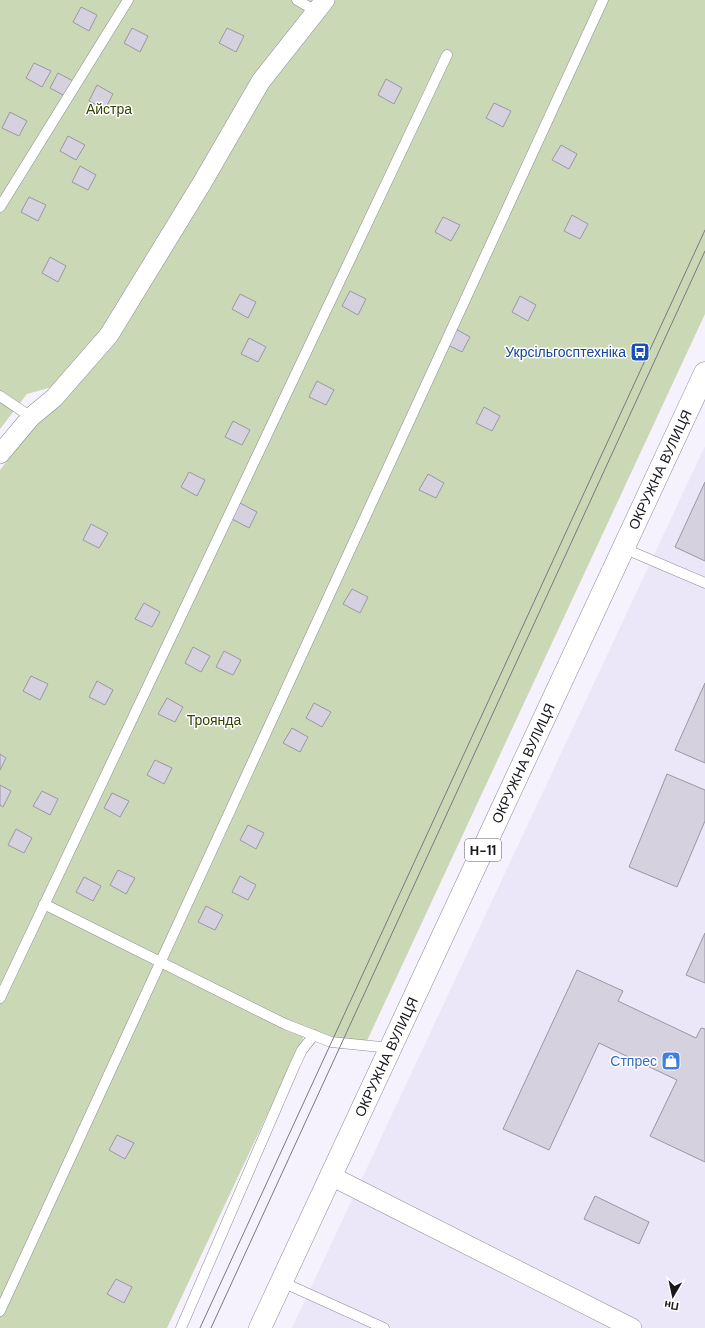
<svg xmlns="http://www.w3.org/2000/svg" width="705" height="1328" viewBox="0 0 705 1328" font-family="'DM Sans',sans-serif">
	<rect width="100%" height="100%" fill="#f5f2fe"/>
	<!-- built -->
	<path fill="#ebe6f8" d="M705 446V1328H292Z"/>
	<!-- green -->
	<path fill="#cbd8b5" d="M0 0H315L257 75 104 330 52 387 27 394 0 429Z
		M334 0H705V314L365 1045 306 1032 167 1328H0V470L34 426 60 404 116 342 265 86Z"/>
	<!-- building -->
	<path fill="#d5d1df" stroke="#9a97a4" d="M81 7 97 15 89 31 73 22Z
		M132 28 148 36 140 52 124 43Z
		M227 28 244 36 236 52 219 43Z
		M34 63 51 71 42 87 26 78Z
		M58 73 75 82 67 97 50 88Z
		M386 79 402 88 394 104 378 95Z
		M97 85 113 94 105 109 89 101Z
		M494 103 511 111 503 127 486 118Z
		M10 112 27 121 19 136 2 128Z
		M68 136 85 145 76 160 60 151Z
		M561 145 577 154 569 169 552 160Z
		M80 166 96 175 88 190 72 182Z
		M29 197 46 205 38 221 21 212Z
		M572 215 588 224 580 239 564 231Z
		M443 217 460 225 451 241 435 232Z
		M50 257 66 266 58 282 42 273Z
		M350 291 366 299 358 315 342 306Z
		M240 294 256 302 248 318 232 309Z
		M520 296 536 305 528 321 512 312Z
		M454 328 470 337 462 352 446 344Z
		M249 338 266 347 258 362 241 354Z
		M317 381 334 390 326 405 309 397Z
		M484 407 500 416 492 431 476 423Z
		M233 421 250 430 242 445 225 437Z
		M189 472 205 480 197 496 181 487Z
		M428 474 444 483 436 498 419 490Z
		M705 482V561L675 547Z
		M240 503 257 512 249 528 232 519Z
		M91 524 108 533 99 548 83 540Z
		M352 589 368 597 360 613 343 604Z
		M144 603 160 612 152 627 135 619Z
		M193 647 210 656 201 672 185 663Z
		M224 651 241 660 233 675 216 667Z
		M31 676 48 684 40 700 23 691Z
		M97 681 113 690 105 705 89 697Z
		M705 683V763L675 750Z
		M167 698 183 707 175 722 158 714Z
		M314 703 331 712 322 727 306 718Z
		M292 728 308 737 300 752 283 743Z
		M0 754 6 758 0 770Z
		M155 760 172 768 164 784 147 775Z
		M667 774 705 790V821L677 887 629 867Z
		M0 785 11 791 3 807 0 805Z
		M42 791 58 799 50 815 33 806Z
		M112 793 129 801 120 817 104 808Z
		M248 825 264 833 256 849 240 840Z
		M16 829 32 838 24 853 8 845Z
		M118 870 135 878 126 894 110 885Z
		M240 876 256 885 248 900 232 892Z
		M84 877 101 886 93 901 76 892Z
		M206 906 223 915 215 930 198 922Z
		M705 933V983L686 975Z
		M577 970 623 991 618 1001 696 1038 701 1028 705 1029V1162L650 1136 677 1080 599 1043 549 1150 503 1129Z
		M117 1135 134 1143 125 1159 109 1150Z
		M595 1196 649 1222 639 1244 584 1219Z
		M116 1279 132 1287 124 1303 107 1294Z"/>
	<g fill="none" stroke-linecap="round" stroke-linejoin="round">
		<!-- lane casing -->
		<g stroke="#8d8997" stroke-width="11">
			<path id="lane" d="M297 0 316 11
				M0 207 128 0
				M0 396 31 417
				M623 548 705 583
				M44 904 285 1024 331 1042 391 1048
				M0 998 447 55
				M282 1282 384 1328
				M0 1311 603 0
				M181 1328 294 1067 302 1050 314 1035"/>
		</g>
		<!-- street casing -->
		<g stroke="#8d8997" stroke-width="20">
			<path id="street" d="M0 454 31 417 54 398 109 335 202 183 261 81 325 0
				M331 1176 632 1328"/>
		</g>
		<!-- primary casing -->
		<g stroke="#8d8997" stroke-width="23">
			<g id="primary">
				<path id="s1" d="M260 1328 705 373"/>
			</g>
		</g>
		<!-- lane -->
		<use href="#lane" stroke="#fff" stroke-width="10"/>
		<!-- street -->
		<use href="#street" stroke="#fff" stroke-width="19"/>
		<!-- primary -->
		<use href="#primary" stroke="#fff" stroke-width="22"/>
		<!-- tram -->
		<path stroke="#7a7881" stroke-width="1" d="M200 1328 705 230
			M211 1328 705 251"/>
	</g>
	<!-- icons -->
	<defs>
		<g id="bus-square" transform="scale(1)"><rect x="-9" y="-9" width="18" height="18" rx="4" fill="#1a4fb4" stroke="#fff"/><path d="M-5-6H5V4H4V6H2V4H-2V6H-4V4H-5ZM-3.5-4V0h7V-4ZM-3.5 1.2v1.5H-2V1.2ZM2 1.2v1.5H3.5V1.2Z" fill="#fff"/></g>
		<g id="shop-square" transform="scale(1)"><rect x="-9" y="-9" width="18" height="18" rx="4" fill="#3f7fe0" stroke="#fff"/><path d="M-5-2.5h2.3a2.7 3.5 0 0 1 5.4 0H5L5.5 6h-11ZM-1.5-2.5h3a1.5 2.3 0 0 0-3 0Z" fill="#fff"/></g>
	</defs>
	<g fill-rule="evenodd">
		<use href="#bus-square" x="640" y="352"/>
		<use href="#shop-square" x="671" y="1061"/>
	</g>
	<g text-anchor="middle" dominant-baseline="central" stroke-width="3" stroke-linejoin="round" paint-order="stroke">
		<!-- shield labels -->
		<rect fill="#fff" stroke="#5f5d62" stroke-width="1" x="465" y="839" width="36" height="22" rx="3"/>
		<g font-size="13" font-weight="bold" fill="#1a181e">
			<text x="483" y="850">Н-11</text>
		</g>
		<!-- park labels -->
		<g font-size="14" fill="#314202" stroke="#fff">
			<text x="109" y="109">Айстра</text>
			<text x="214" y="720">Троянда</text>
		</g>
		<!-- transit labels -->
		<g font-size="14" fill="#164399" stroke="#fff" text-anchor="end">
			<text x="626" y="352">Укрсільгосптехніка</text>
		</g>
		<!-- street labels -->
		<g font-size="14" fill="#1a181e" stroke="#fff">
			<text stroke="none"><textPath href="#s1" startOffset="947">ОКРУЖНА ВУЛИЦЯ</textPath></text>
			<text stroke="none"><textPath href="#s1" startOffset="623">ОКРУЖНА ВУЛИЦЯ</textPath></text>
			<text stroke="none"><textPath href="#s1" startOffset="299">ОКРУЖНА ВУЛИЦЯ</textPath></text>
		</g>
		<!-- shop labels -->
		<g font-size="14" fill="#366cbe" stroke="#fff" text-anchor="end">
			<text x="657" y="1061">Стпрес</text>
		</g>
	</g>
	<!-- north arrow -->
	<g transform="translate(673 1296) rotate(189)" stroke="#ffffff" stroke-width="3" paint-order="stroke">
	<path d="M0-3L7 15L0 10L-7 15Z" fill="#1a181e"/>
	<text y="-6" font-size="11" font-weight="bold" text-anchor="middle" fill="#1a181e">Пн</text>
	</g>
</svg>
